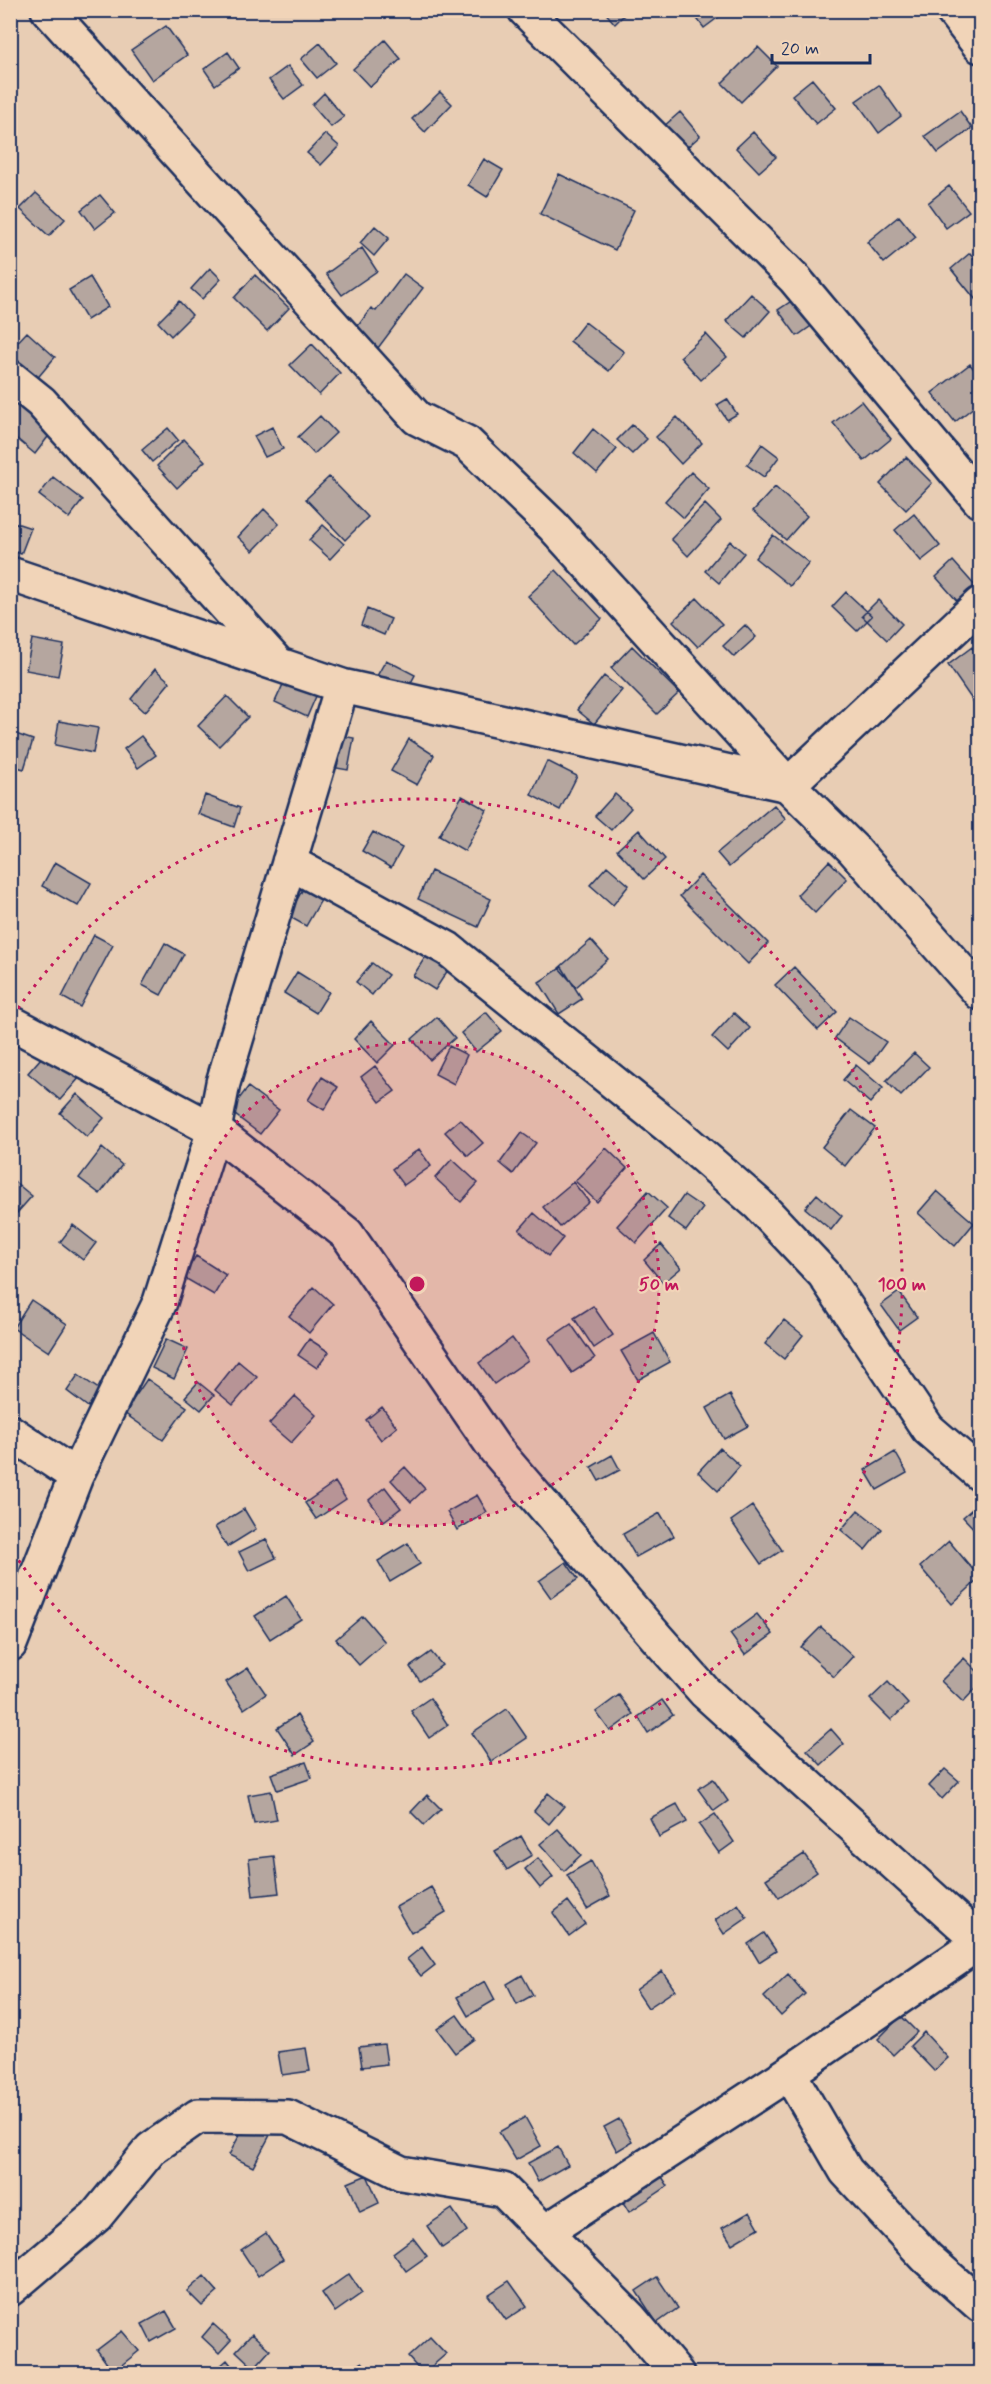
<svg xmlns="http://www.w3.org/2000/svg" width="991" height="2384" viewBox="0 0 991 2384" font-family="Mynerve,sans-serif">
	<rect width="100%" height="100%" fill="#e8cdb4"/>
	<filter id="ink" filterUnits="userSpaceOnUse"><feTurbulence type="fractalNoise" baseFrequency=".0167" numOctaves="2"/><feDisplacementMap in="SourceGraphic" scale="12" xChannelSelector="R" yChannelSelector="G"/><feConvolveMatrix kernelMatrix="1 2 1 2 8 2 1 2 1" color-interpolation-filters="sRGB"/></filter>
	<g filter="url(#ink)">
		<!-- building -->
		<path fill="#b5a69f" stroke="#1b2f5e" stroke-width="1.5" d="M603 10H629L615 24Z
			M695 10H728L704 28 692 12Z
			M166 26 187 55 152 80 131 50Z
			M385 40 401 59 370 87 353 69Z
			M320 43 336 63 317 78 301 59Z
			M758 47 777 66 741 102 722 83Z
			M228 52 239 68 215 85 204 69Z
			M288 66 303 85 284 99 269 80Z
			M812 79 836 108 816 124 792 95Z
			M879 85 901 116 879 133 856 101Z
			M440 92 452 104 425 132 412 119Z
			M324 93 344 117 331 127 312 105Z
			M960 111 972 128 938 153 925 136Z
			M680 112 700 136 683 151 663 127Z
			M753 132 776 157 759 172 736 148Z
			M325 134 339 146 321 165 307 153Z
			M484 159 503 170 487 197 468 185Z
			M559 174 634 210 615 250 540 214Z
			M949 186 969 211 946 228 928 203Z
			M36 193 65 219 49 236 20 209Z
			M100 195 115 213 95 229 81 210Z
			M899 216 916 237 884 263 867 242Z
			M375 226 389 238 374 256 360 243Z
			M362 248 377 271 342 295 326 274Z
			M970 253 980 266V305L951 269Z
			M210 268 221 279 202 299 191 289Z
			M404 274 423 288 378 348 355 330 371 308 376 311Z
			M255 275 289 308 267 331 234 298Z
			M90 277 108 307 87 320 69 290Z
			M751 294 770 311 746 338 726 321Z
			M796 298 814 324 797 336 778 310Z
			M179 301 192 315 171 336 158 322Z
			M585 322 624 352 609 371 570 341Z
			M27 332 55 357 35 381 10 359V350Z
			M706 334 727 357 701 380 680 357Z
			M312 344 340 373 319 395 290 365Z
			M970 364 980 377V402L955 422 932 393Z
			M17 398 54 429 35 454 10 433V406Z
			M727 399 737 414 727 420 717 405Z
			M861 401 891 439 864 461 833 423Z
			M320 416 336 433 314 454 298 437Z
			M677 417 702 443 681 464 656 437Z
			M632 425 647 439 632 454 617 440Z
			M272 427 283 449 265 457 254 436Z
			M168 428 178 440 152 462 142 450Z
			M593 429 617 449 597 473 574 453Z
			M184 439 205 461 177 488 157 466Z
			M762 444 779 457 764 477 747 465Z
			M906 457 932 483 906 510 880 484Z
			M691 472 709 489 684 518 665 501Z
			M53 477 83 500 69 518 39 495Z
			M329 477 368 517 345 540 306 499Z
			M775 487 807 516 786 540 753 511Z
			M705 504 721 520 688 556 671 539Z
			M264 509 279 524 253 551 238 537Z
			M914 514 940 546 921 561 895 530Z
			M10 521 31 528 21 554 10 550Z
			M323 525 344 544 330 559 309 540Z
			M773 535 809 563 790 586 755 558Z
			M730 541 744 553 719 583 705 571Z
			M953 561 976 587 958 602 936 577Z
			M556 570 602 619 573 645 528 596Z
			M846 592 872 616 857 631 832 607Z
			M697 598 722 624 698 647 673 621Z
			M878 600 902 624 887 640 862 616Z
			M367 609 391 619 384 635 361 625Z
			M745 625 756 637 734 657 723 646Z
			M32 639 64 645 58 676 26 670Z
			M632 646 679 693 657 714 611 668Z
			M972 647 980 659V705L977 707 948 665Z
			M386 660 415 675 406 692 377 676Z
			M155 669 170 682 145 712 131 699Z
			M604 676 622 690 594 724 577 710Z
			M285 680 317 694 307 717 275 702Z
			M227 696 248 717 219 746 198 726Z
			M59 721 98 728 93 753 55 745Z
			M10 732 33 740 24 769 10 765Z
			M331 734 354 738 348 770 325 766Z
			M141 736 156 755 138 768 124 749Z
			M409 739 434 755 417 785 391 771Z
			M547 761 577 776 560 810 531 795Z
			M615 794 631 808 611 830 595 816Z
			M205 795 240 808 234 827 198 814Z
			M462 796 487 810 465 851 439 836Z
			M774 805 786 819 729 867 717 853Z
			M639 830 665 859 644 879 617 850Z
			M373 832 402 848 391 868 362 851Z
			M829 861 847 879 815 913 797 895Z
			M55 862 91 883 78 906 42 886Z
			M607 866 629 885 613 905 590 885Z
			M431 871 491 899 478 927 418 899Z
			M700 875 768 943 748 964 680 896Z
			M303 889 321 900 306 926 288 916Z
			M94 935 113 945 80 1007 62 997Z
			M591 940 608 959 576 987 559 968Z
			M165 943 184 954 161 995 142 985Z
			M426 956 448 970 435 990 413 976Z
			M372 963 388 975 372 995 356 982Z
			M562 967 582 999 559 1014 539 982Z
			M794 967 837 1012 818 1030 775 985Z
			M297 972 329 992 316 1013 284 993Z
			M486 1012 502 1031 476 1052 461 1033Z
			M734 1013 750 1028 728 1052 712 1037Z
			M437 1017 455 1038 430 1060 412 1039Z
			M849 1017 886 1042 870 1064 835 1038Z
			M371 1021 395 1045 377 1063 354 1039Z
			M449 1046 467 1055 454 1084 435 1074Z
			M48 1050 80 1077 60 1100 28 1073Z
			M914 1053 929 1067 901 1096 886 1081Z
			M856 1065 883 1088 870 1103 843 1080Z
			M375 1066 395 1091 380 1102 361 1077Z
			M322 1077 338 1087 324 1110 308 1100Z
			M248 1087 279 1110 260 1134 230 1111Z
			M77 1094 104 1118 87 1137 60 1113Z
			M851 1110 875 1128 845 1166 822 1147Z
			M460 1119 483 1143 468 1156 445 1132Z
			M522 1133 536 1143 513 1174 500 1163Z
			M102 1148 122 1165 100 1194 79 1178Z
			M606 1148 627 1168 597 1202 575 1181Z
			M419 1149 431 1166 404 1185 392 1169Z
			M452 1159 478 1183 461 1202 435 1178Z
			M10 1178 32 1196 17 1213 10 1208Z
			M573 1182 589 1202 560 1227 543 1207Z
			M648 1191 667 1208 636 1243 617 1226Z
			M937 1191 974 1223 955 1246 918 1213Z
			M817 1194 842 1216 831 1230 805 1208Z
			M684 1195 703 1208 686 1231 668 1218Z
			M534 1213 563 1238 548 1256 519 1230Z
			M73 1225 96 1243 83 1260 60 1242Z
			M661 1244 681 1268 663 1283 644 1260Z
			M196 1256 226 1275 214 1295 183 1277Z
			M314 1287 333 1304 309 1333 289 1316Z
			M899 1292 917 1317 899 1330 881 1305Z
			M31 1300 67 1324 49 1352 13 1328Z
			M593 1306 613 1335 594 1348 574 1318Z
			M784 1320 803 1335 784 1359 765 1344Z
			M571 1324 595 1358 572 1373 549 1339Z
			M654 1333 670 1362 638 1380 621 1351Z
			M512 1338 528 1360 494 1384 479 1363Z
			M166 1339 188 1349 174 1379 152 1368Z
			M309 1339 329 1352 317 1368 298 1355Z
			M238 1361 257 1377 233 1405 215 1390Z
			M78 1375 100 1390 88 1407 67 1391Z
			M147 1379 187 1407 163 1440 124 1413Z
			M198 1382 214 1395 201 1410 185 1397Z
			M730 1395 748 1426 724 1439 707 1408Z
			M295 1396 316 1415 291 1443 269 1424Z
			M382 1407 397 1427 381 1440 366 1420Z
			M720 1448 740 1466 718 1491 698 1472Z
			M895 1452 907 1473 877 1490 865 1470Z
			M612 1455 620 1470 599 1481 591 1467Z
			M405 1467 425 1489 411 1502 391 1480Z
			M335 1482 346 1499 316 1519 305 1503Z
			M385 1487 401 1508 384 1521 369 1500Z
			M477 1495 487 1512 457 1530 447 1512Z
			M979 1503 980 1505V1529L977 1532 963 1517Z
			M752 1506 782 1550 761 1564 731 1521Z
			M244 1509 256 1529 227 1547 215 1527Z
			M858 1510 882 1529 865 1550 841 1530Z
			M660 1513 674 1536 636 1557 623 1534Z
			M266 1539 276 1558 249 1571 239 1552Z
			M949 1541 980 1578 952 1604 920 1567Z
			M408 1543 420 1564 390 1582 378 1561Z
			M566 1562 578 1579 551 1598 539 1581Z
			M286 1596 301 1619 270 1639 255 1616Z
			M757 1614 773 1634 745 1655 730 1634Z
			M363 1616 385 1642 359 1665 336 1639Z
			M821 1627 853 1656 834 1677 801 1647Z
			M431 1652 442 1665 420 1681 410 1667Z
			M964 1658 980 1674V1684L963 1702 941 1681Z
			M248 1668 266 1694 244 1709 226 1682Z
			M888 1682 908 1704 891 1720 870 1699Z
			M619 1695 633 1714 610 1731 596 1712Z
			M430 1698 448 1725 429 1738 411 1711Z
			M662 1700 673 1715 648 1733 638 1717Z
			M507 1709 527 1738 491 1762 472 1733Z
			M297 1715 314 1742 295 1755 277 1728Z
			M831 1729 844 1744 821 1765 807 1750Z
			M306 1762 312 1778 277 1790 271 1774Z
			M945 1769 959 1781 942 1799 929 1786Z
			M713 1779 728 1801 714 1811 698 1789Z
			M271 1791 277 1820 254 1824 248 1795Z
			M548 1793 564 1806 549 1824 534 1811Z
			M427 1795 441 1809 424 1825 411 1812Z
			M677 1804 687 1822 659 1837 650 1818Z
			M715 1814 734 1842 719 1853 699 1825Z
			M558 1829 581 1855 564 1871 540 1844Z
			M521 1836 532 1855 507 1870 495 1851Z
			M804 1854 817 1872 779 1898 766 1879Z
			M274 1856 279 1893 253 1896 249 1859Z
			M538 1858 553 1877 540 1888 525 1869Z
			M591 1861 610 1896 587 1909 567 1875Z
			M431 1887 446 1912 411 1933 396 1907Z
			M568 1901 585 1924 569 1936 553 1913Z
			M738 1904 747 1918 724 1934 715 1920Z
			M764 1933 776 1951 759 1962 748 1944Z
			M422 1947 435 1965 421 1976 407 1959Z
			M662 1971 675 1990 648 2008 636 1990Z
			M788 1974 805 1994 781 2016 764 1997Z
			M522 1975 533 1995 517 2004 507 1984Z
			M485 1981 495 2000 468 2016 457 1997Z
			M457 2015 474 2039 455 2053 437 2029Z
			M901 2016 917 2032 893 2055 878 2039Z
			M924 2032 948 2058 934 2071 910 2046Z
			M384 2044 387 2064 362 2067 359 2047Z
			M306 2048 310 2071 282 2075 278 2052Z
			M525 2117 541 2146 516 2160 499 2132Z
			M619 2119 632 2142 617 2151 604 2127Z
			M246 2123 270 2135 253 2167 229 2155Z
			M558 2147 568 2165 538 2182 528 2163Z
			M655 2166 668 2186 629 2212 616 2191Z
			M367 2175 379 2203 360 2212 348 2183Z
			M452 2209 467 2231 442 2248 427 2226Z
			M750 2212 759 2228 732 2244 722 2228Z
			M266 2233 283 2259 258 2276 241 2250Z
			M413 2238 427 2256 406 2271 393 2253Z
			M349 2274 362 2293 335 2312 322 2293Z
			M204 2276 218 2292 202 2306 187 2291Z
			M657 2277 678 2308 657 2323 636 2291Z
			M509 2281 527 2306 506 2320 488 2295Z
			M166 2311 176 2328 151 2342 142 2324Z
			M213 2324 231 2340 219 2353 202 2337Z
			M122 2331 139 2351 113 2372 97 2350Z
			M252 2334 270 2350 254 2368 236 2351Z
			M430 2337 446 2354 423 2374 408 2357Z
			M227 2360 238 2374H211Z
			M362 2362 373 2374H350Z"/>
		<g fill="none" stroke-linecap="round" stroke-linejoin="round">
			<!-- minor casing -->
			<g stroke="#1b2f5e" stroke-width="38">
				<path id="minor" d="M48 10 417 418 467 443 553 526 788 785 853 849 980 993
					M525 10 794 278 980 501
					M952 10 980 46
					M10 377 41 402 278 664
					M10 574 342 686 788 785
					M788 785 980 604
					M289 862 448 949 674 1131 758 1204 824 1274 928 1429 980 1474
					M10 1022 214 1130 347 1234 495 1449 657 1638 705 1692 980 1941
					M10 1432 76 1476
					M10 1644 76 1476 160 1302 214 1130 223 1083 342 686
					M789 2073 846 2171 927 2258 980 2305
					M545 2232 789 2073 980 1942
					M10 2289 96 2216 151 2149 198 2116 288 2117 401 2173 503 2190 629 2317 677 2374"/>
			</g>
			<!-- minor -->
			<use href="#minor" stroke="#f1d4b8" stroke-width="33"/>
		</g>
	</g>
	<!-- distance rings -->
	<circle cx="417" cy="1284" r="242" fill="#c2185b" fill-opacity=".12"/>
	<g fill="none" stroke="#c2185b" stroke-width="3" stroke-dasharray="3 6">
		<circle cx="417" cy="1284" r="242"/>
		<path d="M13 1016A485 485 0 1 1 13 1552"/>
	</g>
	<circle cx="417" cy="1284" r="9" fill="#c2185b" stroke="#f1d4b8" stroke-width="3"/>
	<g font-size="18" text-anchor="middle" font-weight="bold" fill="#c2185b" stroke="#f1d4b8" stroke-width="4.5" stroke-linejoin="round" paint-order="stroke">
		<text x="659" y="1290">50 m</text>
		<text x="902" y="1290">100 m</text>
	</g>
	<!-- margin -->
	<rect width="991" height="2384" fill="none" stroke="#f1d4b8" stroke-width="36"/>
	<rect x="18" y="18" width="955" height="2348" fill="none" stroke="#1b2f5e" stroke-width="2" filter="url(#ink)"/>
	<!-- scale -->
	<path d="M772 54v9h98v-9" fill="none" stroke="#1b2f5e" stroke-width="3"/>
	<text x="781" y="54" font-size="18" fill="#1b2f5e" stroke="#f1d4b8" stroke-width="4.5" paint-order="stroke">20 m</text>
</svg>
